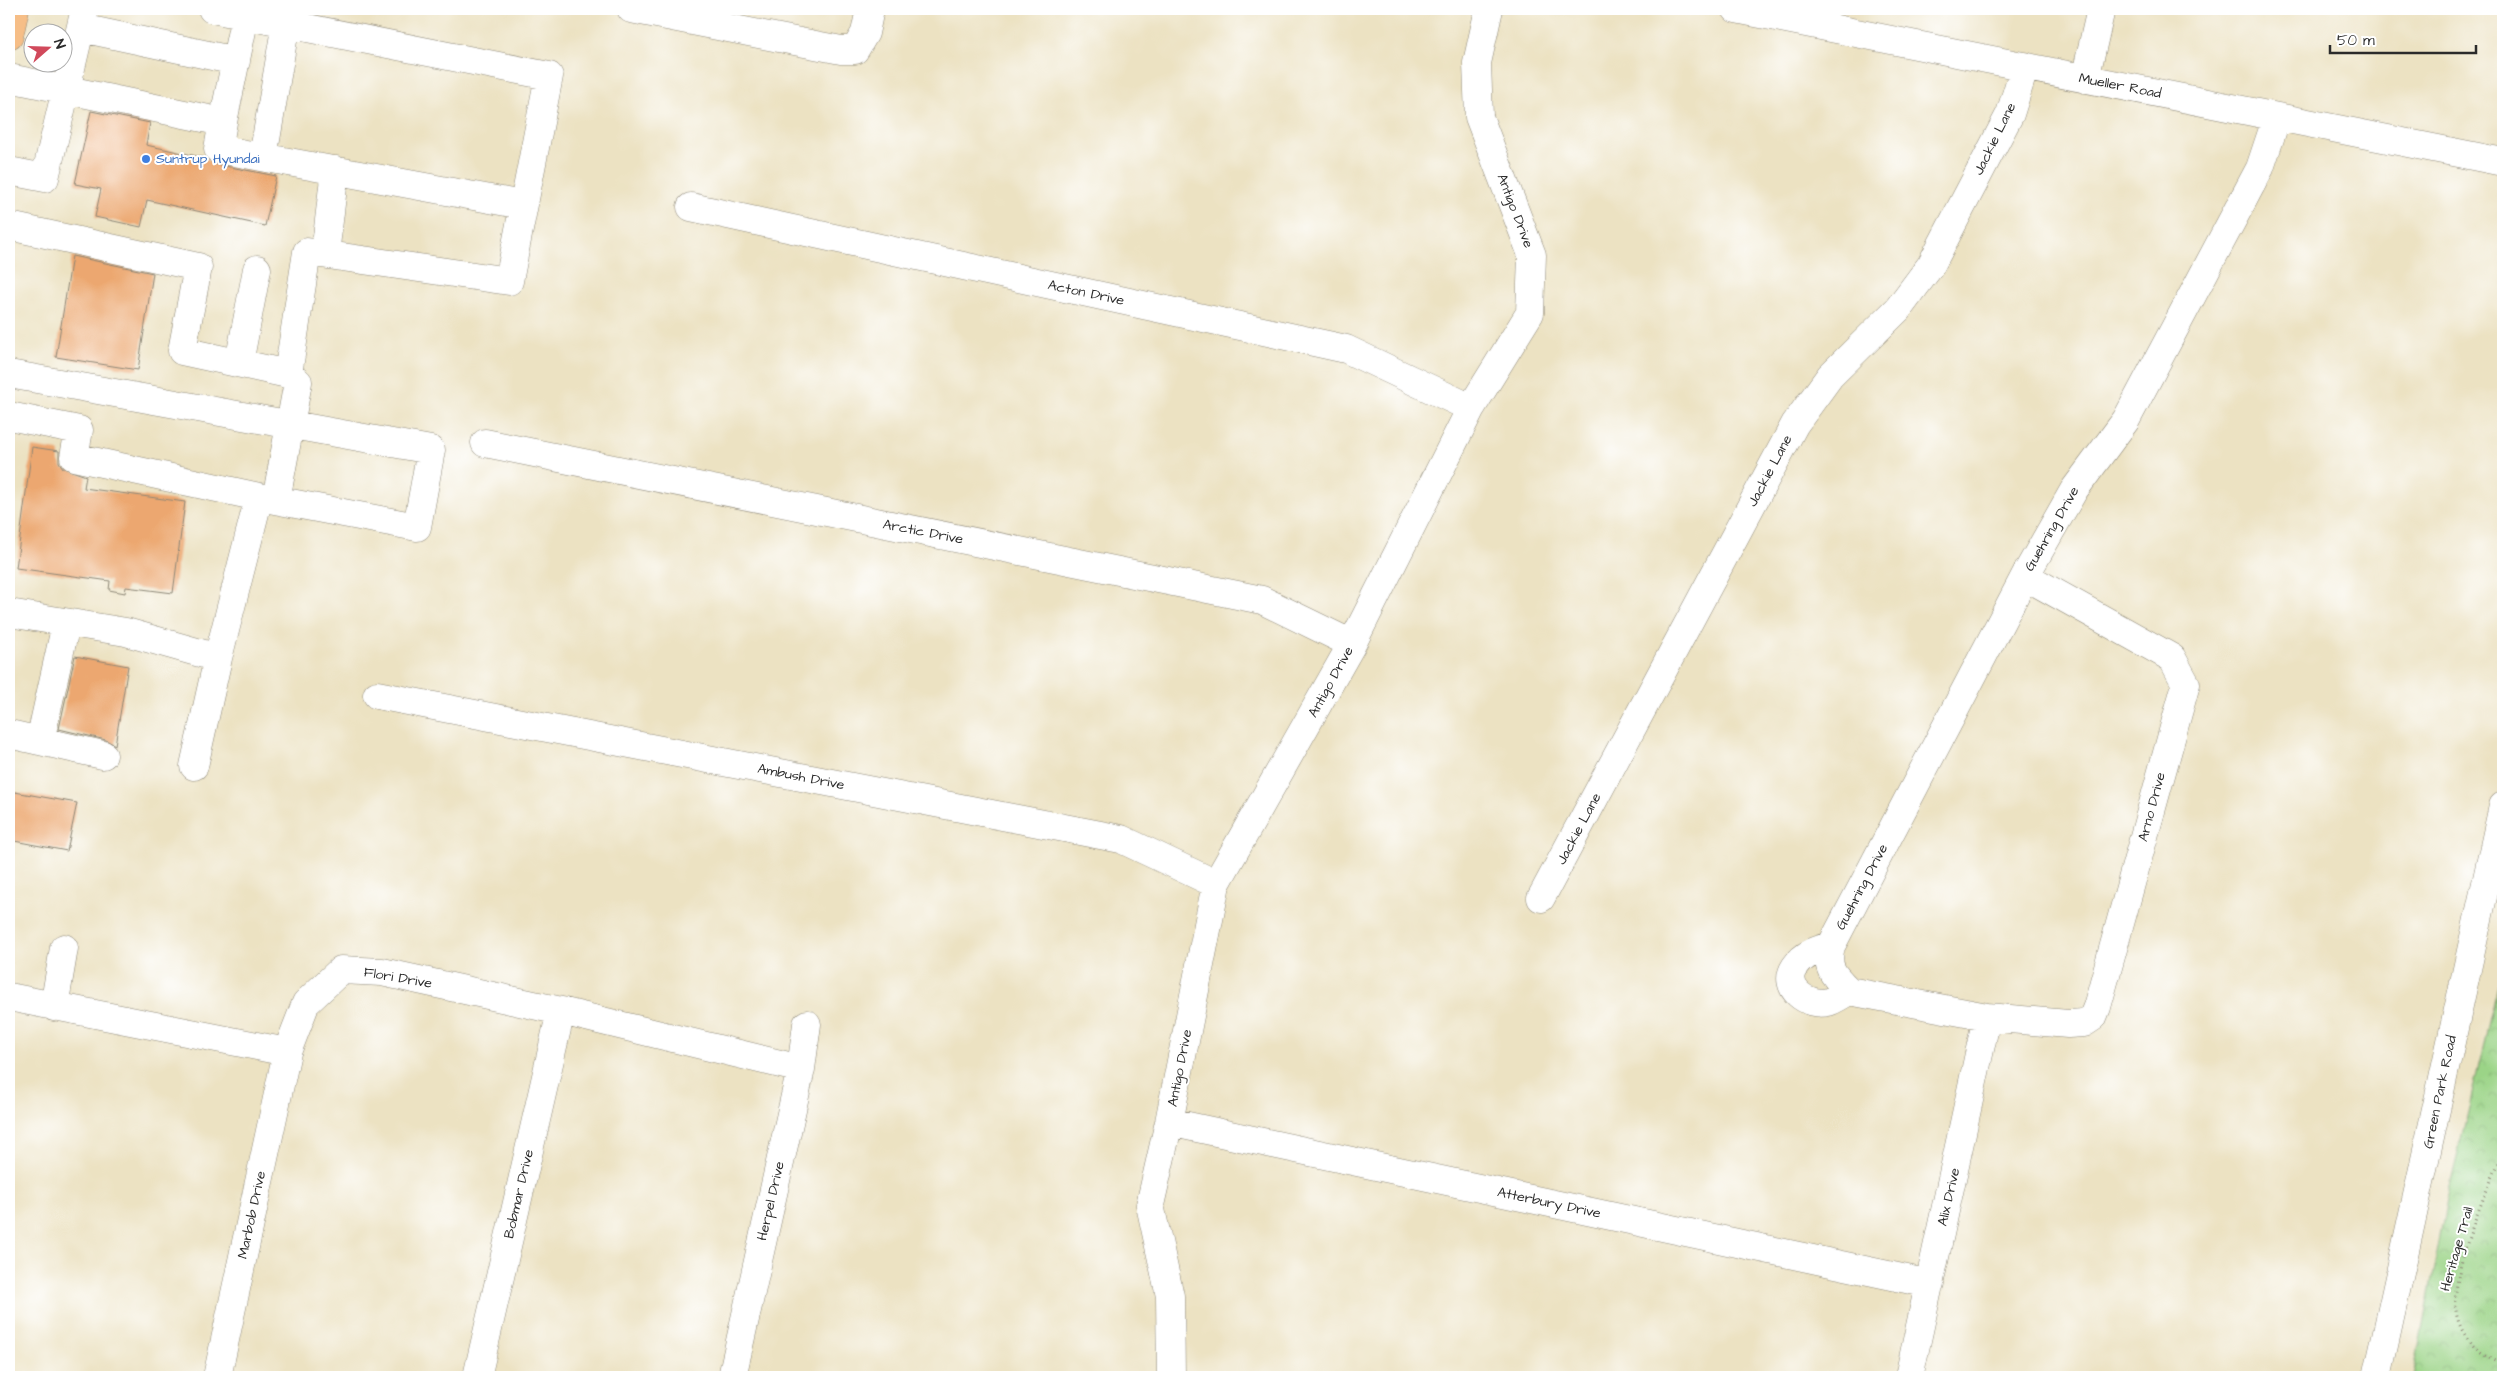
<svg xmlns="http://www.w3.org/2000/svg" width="2512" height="1386" viewBox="0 0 2512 1386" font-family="'Architects Daughter',sans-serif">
	<defs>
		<pattern id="park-crowns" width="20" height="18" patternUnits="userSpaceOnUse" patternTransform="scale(1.25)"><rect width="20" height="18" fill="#9bd487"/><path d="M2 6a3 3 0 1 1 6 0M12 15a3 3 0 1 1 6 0" fill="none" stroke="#86b675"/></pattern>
	</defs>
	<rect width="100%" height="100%" fill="#fff"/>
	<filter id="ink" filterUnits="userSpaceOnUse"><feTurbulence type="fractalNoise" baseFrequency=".02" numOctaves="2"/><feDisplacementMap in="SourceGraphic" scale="10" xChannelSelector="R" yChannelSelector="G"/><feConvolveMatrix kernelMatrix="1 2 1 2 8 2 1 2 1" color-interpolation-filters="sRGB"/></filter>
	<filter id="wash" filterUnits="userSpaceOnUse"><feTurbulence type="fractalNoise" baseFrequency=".0096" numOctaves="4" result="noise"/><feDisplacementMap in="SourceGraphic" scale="20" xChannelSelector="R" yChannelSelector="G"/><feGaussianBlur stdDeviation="1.12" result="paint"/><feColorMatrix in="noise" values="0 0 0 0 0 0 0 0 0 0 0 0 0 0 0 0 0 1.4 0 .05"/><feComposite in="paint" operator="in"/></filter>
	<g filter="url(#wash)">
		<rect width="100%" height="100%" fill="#ece2c2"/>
		<!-- park -->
		<path fill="url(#park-crowns)" stroke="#638059" d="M2503 964V1377H2413L2448 1195Z"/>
		<g id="blocks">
			<!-- building -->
			<path fill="#eca770" d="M91 111 150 123 146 145 206 158 215 164 276 176 265 226 147 200 141 227 95 217 101 189 75 184Z
				M72 256 153 273 138 370 56 357Z
				M32 447 59 451V462L63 468 86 476 84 488 185 502 173 593 126 587 125 593 109 590 110 581 16 568Z
				M75 656 128 666 115 745 106 740 59 729Z
				M9 791 77 803 67 851 9 840Z"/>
		</g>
	</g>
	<g filter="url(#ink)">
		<use href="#blocks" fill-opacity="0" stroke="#8c8676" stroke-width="1"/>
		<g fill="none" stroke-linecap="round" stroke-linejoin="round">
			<!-- minor casing -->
			<g stroke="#8c8676" stroke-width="29">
				<path id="minor" d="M212 9 549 76 509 281 307 252 288 374 298 382 276 500
					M631 9 841 50H855L865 33 870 9
					M1736 9 2503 162
					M81 28 236 61
					M9 78 223 122 245 16
					M2085 79 2101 9
					M223 122 218 149 523 205
					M263 157 286 23
					M9 171 45 178 85 9
					M691 207 1346 349 1471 408
					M9 226 198 267 182 351 288 374
					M325 254 335 170
					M239 363 257 269
					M9 374 431 450 417 527 259 497
					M9 416 79 430 74 457 259 497 218 658 194 766
					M485 443 1262 600 1352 644
					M2025 576 2172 658 2186 684 2097 1007 2093 1017 2084 1023 2068 1024 1987 1017 1849 991C1834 976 1825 968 1831 946L2025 576 2074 490 2126 420 2260 168 2277 117
					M9 613 126 632 218 658
					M377 695 1121 839 1216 884
					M9 734 40 741 66 624
					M40 741 103 755
					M1541 898 1795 424 1830 376 1898 309 1931 265 2010 114 2025 66
					M1831 946C1816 950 1804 954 1795 967 1781 988 1808 1007 1828 1002 1835 1000 1843 994 1849 991
					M9 997 287 1052 306 1003 341 970 382 972 561 1011 801 1069
					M54 1007 64 948
					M1169 1122 1930 1284
					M217 1377 287 1052
					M477 1377 561 1011
					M732 1377 801 1069 807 1024
					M1171 1377 1170 1296 1150 1205 1169 1122 1216 884 1352 644 1471 408 1530 313 1532 255 1479 117 1477 63 1489 9
					M1909 1377 1987 1017
					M2377 1377 2503 806"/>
			</g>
			<!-- major casing -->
			<g stroke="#8c8676" stroke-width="29">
				<path id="major" d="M9 36 15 9"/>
			</g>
			<!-- path -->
			<path stroke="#8c8676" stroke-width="3" stroke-dasharray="1 4" stroke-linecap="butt" d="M2503 1154C2486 1190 2445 1282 2458 1320 2465 1342 2482 1355 2503 1363"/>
			<!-- minor -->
			<use href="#minor" stroke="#fff" stroke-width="28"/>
			<!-- major -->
			<use href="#major" stroke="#f6be87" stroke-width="28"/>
		</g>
	</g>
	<!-- markers -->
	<circle fill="#3f7fe0" stroke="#fff" stroke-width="2" cx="146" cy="159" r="5"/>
	<g text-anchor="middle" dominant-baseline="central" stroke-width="4" stroke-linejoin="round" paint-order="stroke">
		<!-- street labels -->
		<g font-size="14" fill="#2b2b2b" stroke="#fff">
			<text transform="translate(2120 86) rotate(11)">Mueller Road</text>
			<text transform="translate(1995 139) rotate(-64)">Jackie Lane</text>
			<text transform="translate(1515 211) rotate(69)">Antigo Drive</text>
			<text transform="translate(1086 293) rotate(12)">Acton Drive</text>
			<text transform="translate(1770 471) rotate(-62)">Jackie Lane</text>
			<text transform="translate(2052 529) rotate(-60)">Guehring Drive</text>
			<text transform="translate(923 532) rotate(11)">Arctic Drive</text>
			<text transform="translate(1331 682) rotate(-61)">Antigo Drive</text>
			<text transform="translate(801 777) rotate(11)">Ambush Drive</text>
			<text transform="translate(2152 807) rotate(-75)">Arno Drive</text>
			<text transform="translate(1579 829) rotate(-62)">Jackie Lane</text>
			<text transform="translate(1862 887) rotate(-62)">Guehring Drive</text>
			<text transform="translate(398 978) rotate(10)">Flori Drive</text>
			<text transform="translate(1180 1068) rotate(-79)">Antigo Drive</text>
			<text transform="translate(2440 1092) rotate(-78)">Green Park Road</text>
			<text transform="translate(519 1194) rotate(-77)">Bobmar Drive</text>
			<text transform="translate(1949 1197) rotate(-77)">Alix Drive</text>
			<text transform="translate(771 1201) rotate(-77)">Herpel Drive</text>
			<text transform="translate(1549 1203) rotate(12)">Atterbury Drive</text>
			<text transform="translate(252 1215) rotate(-78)">Marbob Drive</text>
			<text transform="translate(2457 1249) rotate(-74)">Heritage Trail</text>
		</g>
		<!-- shop labels -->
		<g font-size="14" fill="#366cbe" stroke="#fff" text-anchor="start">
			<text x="156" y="159">Suntrup Hyundai</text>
		</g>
	</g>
	<!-- margin -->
	<rect width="2512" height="1386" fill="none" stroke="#fff" stroke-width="30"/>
	<!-- north arrow -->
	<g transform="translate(48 48) rotate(70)"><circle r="24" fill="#ffffff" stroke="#aaaaaa"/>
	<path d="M0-4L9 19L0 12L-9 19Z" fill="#d1495b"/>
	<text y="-8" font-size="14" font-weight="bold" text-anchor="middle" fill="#2b2b2b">N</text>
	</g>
	<!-- scale -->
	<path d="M2330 45v8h146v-8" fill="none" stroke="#2b2b2b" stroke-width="2.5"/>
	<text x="2337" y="45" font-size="15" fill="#2b2b2b" stroke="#ffffff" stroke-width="4" paint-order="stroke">50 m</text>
</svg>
